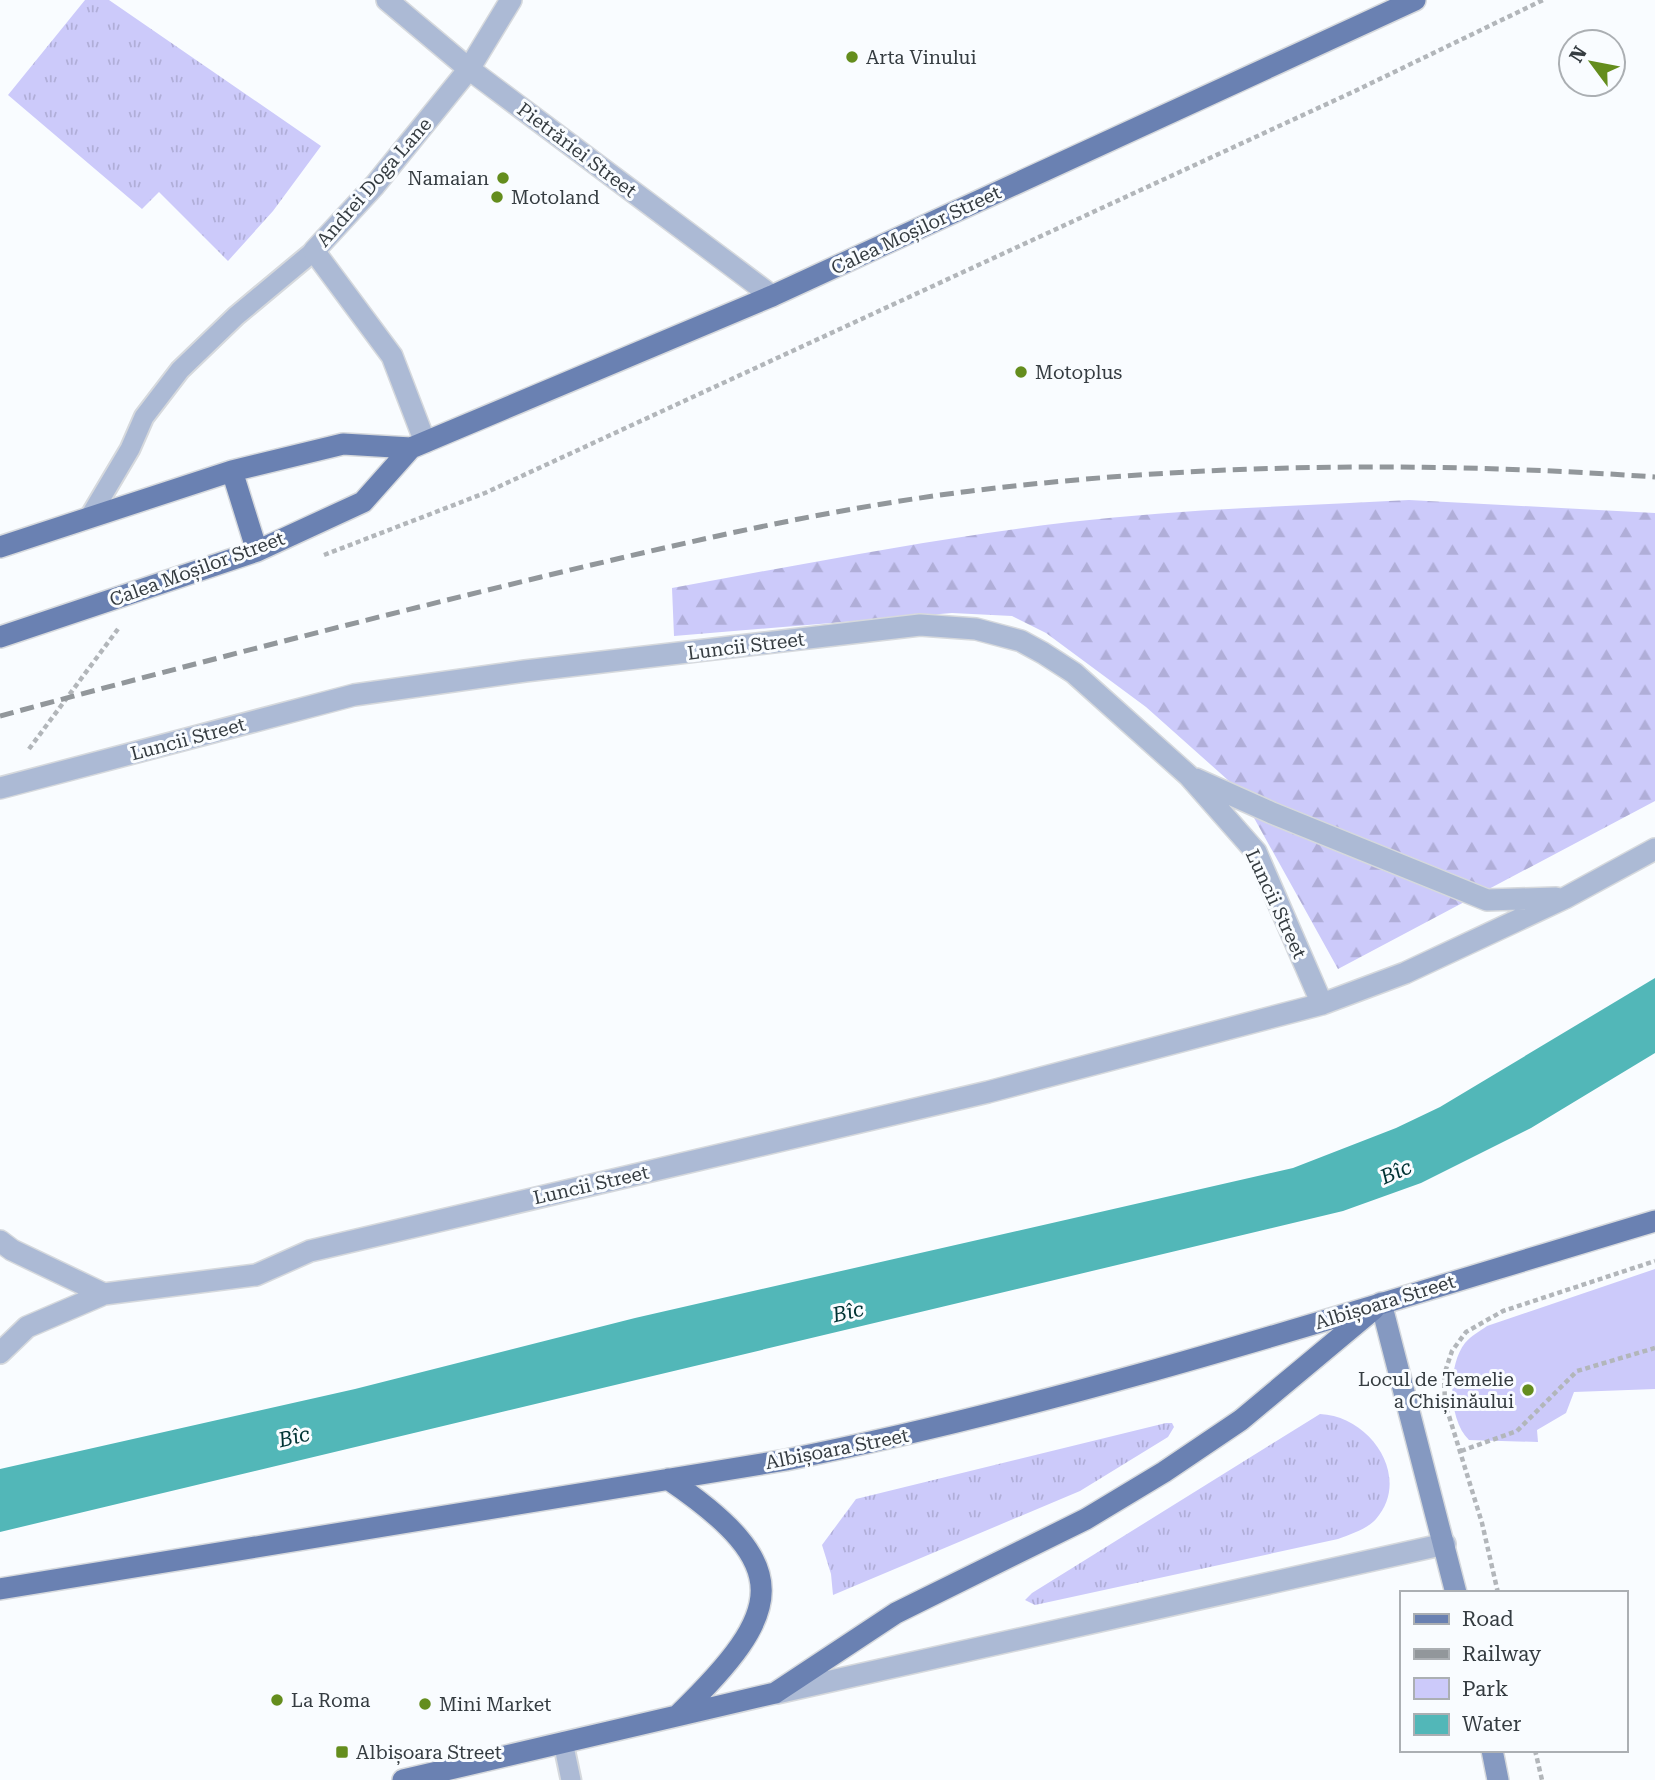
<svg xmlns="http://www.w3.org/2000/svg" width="1655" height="1780" viewBox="0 0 1655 1780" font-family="'Roboto Serif',serif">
	<defs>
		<pattern id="grass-tufts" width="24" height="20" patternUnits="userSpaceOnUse" patternTransform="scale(1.75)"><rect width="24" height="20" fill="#cccafa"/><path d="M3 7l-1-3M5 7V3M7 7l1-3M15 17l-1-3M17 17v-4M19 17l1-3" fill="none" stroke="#b0aed8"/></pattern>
		<pattern id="forest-firs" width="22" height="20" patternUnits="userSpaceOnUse" patternTransform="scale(1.75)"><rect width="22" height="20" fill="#cccafa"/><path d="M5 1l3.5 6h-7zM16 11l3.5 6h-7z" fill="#b0aed8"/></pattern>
	</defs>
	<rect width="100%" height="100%" fill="#f9fcff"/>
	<!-- grass -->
	<path fill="url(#grass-tufts)" d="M85 0H109L321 146 273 211 228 261 159 192 142 209 8 95Z
		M1320 1414C1371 1416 1412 1478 1376 1519 1367 1529 1351 1534 1338 1539L1035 1605 1025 1600 1032 1593Z
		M1166 1423H1172L1174 1427 1168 1437 1080 1491 833 1595 831 1574 822 1545 856 1499Z"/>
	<!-- forest -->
	<path fill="url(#forest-firs)" d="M1409 500 1655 513V801L1338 969 1238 789 1146 707 1046 633 1012 616 952 613 674 636 672 588C804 564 936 538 1070 522 1182 509 1296 506 1409 500Z"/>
	<!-- green -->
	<path fill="#cccafa" d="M1655 1269V1389L1574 1392 1566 1413 1537 1430 1538 1442 1469 1440C1448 1420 1447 1366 1465 1343 1471 1336 1480 1331 1487 1326Z"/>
	<!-- water -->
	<path fill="#52b7b8" d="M1655 978V1053L1531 1128 1421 1183 1343 1211 0 1532V1469L355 1389 635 1318 1293 1168 1396 1128 1440 1107Z"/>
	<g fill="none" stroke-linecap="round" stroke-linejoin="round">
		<!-- lane casing -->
		<g stroke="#d6d9dd" stroke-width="23">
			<path id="lane" d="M89 518 130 449 144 417 180 370 236 316 314 251
				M563 1742 571 1780"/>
		</g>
		<!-- street casing -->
		<g stroke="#d6d9dd" stroke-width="24">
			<path id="street" d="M387 0 469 69 772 296
				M425 442 392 356 314 251 375 185 469 69 511 0
				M1196 779 1272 813 1487 900 1556 898
				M0 788 354 695 525 671 920 625 976 629 1021 641 1043 653 1074 673 1189 776 1256 852 1322 1004
				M0 1241 12 1250 104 1294
				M0 1353 27 1327 104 1294 256 1275 310 1251 988 1092 1322 1004 1405 973 1565 898 1655 849
				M777 1693 1445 1544"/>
		</g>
		<!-- secondary casing -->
		<g stroke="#d6d9dd" stroke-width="24">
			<path id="secondary" d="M1381 1303 1456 1593
				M1492 1750 1498 1780"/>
		</g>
		<!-- primary casing -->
		<g stroke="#d6d9dd" stroke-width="24">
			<path id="primary" d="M232 471 257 551
				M0 547 232 471 343 444 411 448
				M0 637 257 551 363 502 411 448 772 296 1415 0
				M668 1479C796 1566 785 1611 679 1714
				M0 1589 786 1460C1081 1401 1367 1307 1655 1221
				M403 1780 775 1693 896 1613 1086 1519 1164 1472 1241 1420 1374 1309"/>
		</g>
		<!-- path -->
		<path stroke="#b2b6ba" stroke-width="4.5" stroke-dasharray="5 3.5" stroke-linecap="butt" d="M324 555 485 493 1355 91 1543 0
			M29 749 118 629
			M1461 1451 1517 1431 1577 1371 1655 1348
			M1498 1593 1482 1523 1445 1403 1444 1375 1452 1351 1466 1332 1503 1311 1655 1261
			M1535 1750 1542 1780"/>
		<!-- lane -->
		<use href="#lane" stroke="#acbad5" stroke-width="19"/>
		<!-- street -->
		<use href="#street" stroke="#acbad5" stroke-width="21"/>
		<!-- secondary -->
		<use href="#secondary" stroke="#8599c1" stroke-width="21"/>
		<!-- primary -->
		<use href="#primary" stroke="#6a81b2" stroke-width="21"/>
		<!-- rail -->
		<path stroke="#92979b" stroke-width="5" stroke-dasharray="14 7" stroke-linecap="butt" d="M0 716C180 667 360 621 541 577 683 543 826 509 971 491 1199 463 1427 461 1655 477"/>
	</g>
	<!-- markers -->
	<g fill="#648d1d" stroke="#f9fcff" stroke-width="2.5">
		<circle cx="852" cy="57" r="7"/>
		<circle cx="503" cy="178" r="7"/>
		<circle cx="497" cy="197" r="7"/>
		<circle cx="1021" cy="372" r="7"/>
		<circle cx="1528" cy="1390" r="7"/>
		<circle cx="277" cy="1700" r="7"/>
		<circle cx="425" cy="1704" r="7"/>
		<rect x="335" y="1745" width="14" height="14" rx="3.5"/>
	</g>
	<g text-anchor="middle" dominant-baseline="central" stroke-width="6" stroke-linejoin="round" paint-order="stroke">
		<!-- poi labels -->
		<g font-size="19" fill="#353c41" stroke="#f9fcff" text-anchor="start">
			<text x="866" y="57">Arta Vinului</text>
			<text x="489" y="178" text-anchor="end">Namaian</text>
			<text x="511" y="197">Motoland</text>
			<text x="1035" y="372">Motoplus</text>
			<text x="1514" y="1379" text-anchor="end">Locul de Temelie<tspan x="1514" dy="22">a Chișinăului</tspan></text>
			<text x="291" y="1700">La Roma</text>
			<text x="439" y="1704">Mini Market</text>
			<text x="356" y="1752">Albișoara Street</text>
		</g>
		<!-- street labels -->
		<g font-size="19" fill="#353c41" stroke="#f9fcff">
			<text transform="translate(577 150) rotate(37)">Pietrăriei Street</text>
			<text transform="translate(374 182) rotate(-49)">Andrei Doga Lane</text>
			<text transform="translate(916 230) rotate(-25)">Calea Moșilor Street</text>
			<text transform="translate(197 569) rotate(-20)">Calea Moșilor Street</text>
			<text transform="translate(746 646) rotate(-7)">Luncii Street</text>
			<text transform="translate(188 739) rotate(-15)">Luncii Street</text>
			<text transform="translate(1276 904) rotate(65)">Luncii Street</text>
			<text transform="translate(591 1185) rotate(-13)">Luncii Street</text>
			<text transform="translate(1385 1302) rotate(-17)">Albișoara Street</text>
			<text transform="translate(837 1449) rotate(-11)">Albișoara Street</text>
		</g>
		<!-- water labels -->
		<g font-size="21" font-style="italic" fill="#003334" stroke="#f9fcff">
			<text transform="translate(1396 1172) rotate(-24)">Bîc</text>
			<text transform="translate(848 1312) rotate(-13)">Bîc</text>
			<text transform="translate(294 1437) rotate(-13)">Bîc</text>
		</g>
	</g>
	<!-- legend -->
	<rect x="1400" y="1591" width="228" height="161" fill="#f9fcff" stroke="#abafb3" stroke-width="2"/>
	<rect x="1414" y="1614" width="35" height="10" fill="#6a81b2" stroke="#abafb3" stroke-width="2"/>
	<text x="1462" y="1626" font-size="21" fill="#353c41">Road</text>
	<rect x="1414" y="1649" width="35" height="10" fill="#92979b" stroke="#abafb3" stroke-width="2"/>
	<text x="1462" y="1661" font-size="21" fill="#353c41">Railway</text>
	<rect x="1414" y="1678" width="35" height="21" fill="#cccafa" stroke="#abafb3" stroke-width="2"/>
	<text x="1462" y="1696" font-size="21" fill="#353c41">Park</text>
	<rect x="1414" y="1714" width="35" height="21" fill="#52b7b8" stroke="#abafb3" stroke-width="2"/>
	<text x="1462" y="1731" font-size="21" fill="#353c41">Water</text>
	<!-- north arrow -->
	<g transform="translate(1592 63) rotate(302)"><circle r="33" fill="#f9fcff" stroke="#abafb3" stroke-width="2"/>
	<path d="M0-5L12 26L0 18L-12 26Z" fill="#648d1d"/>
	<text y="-10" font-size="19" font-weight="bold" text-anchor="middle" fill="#353c41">N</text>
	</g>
</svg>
